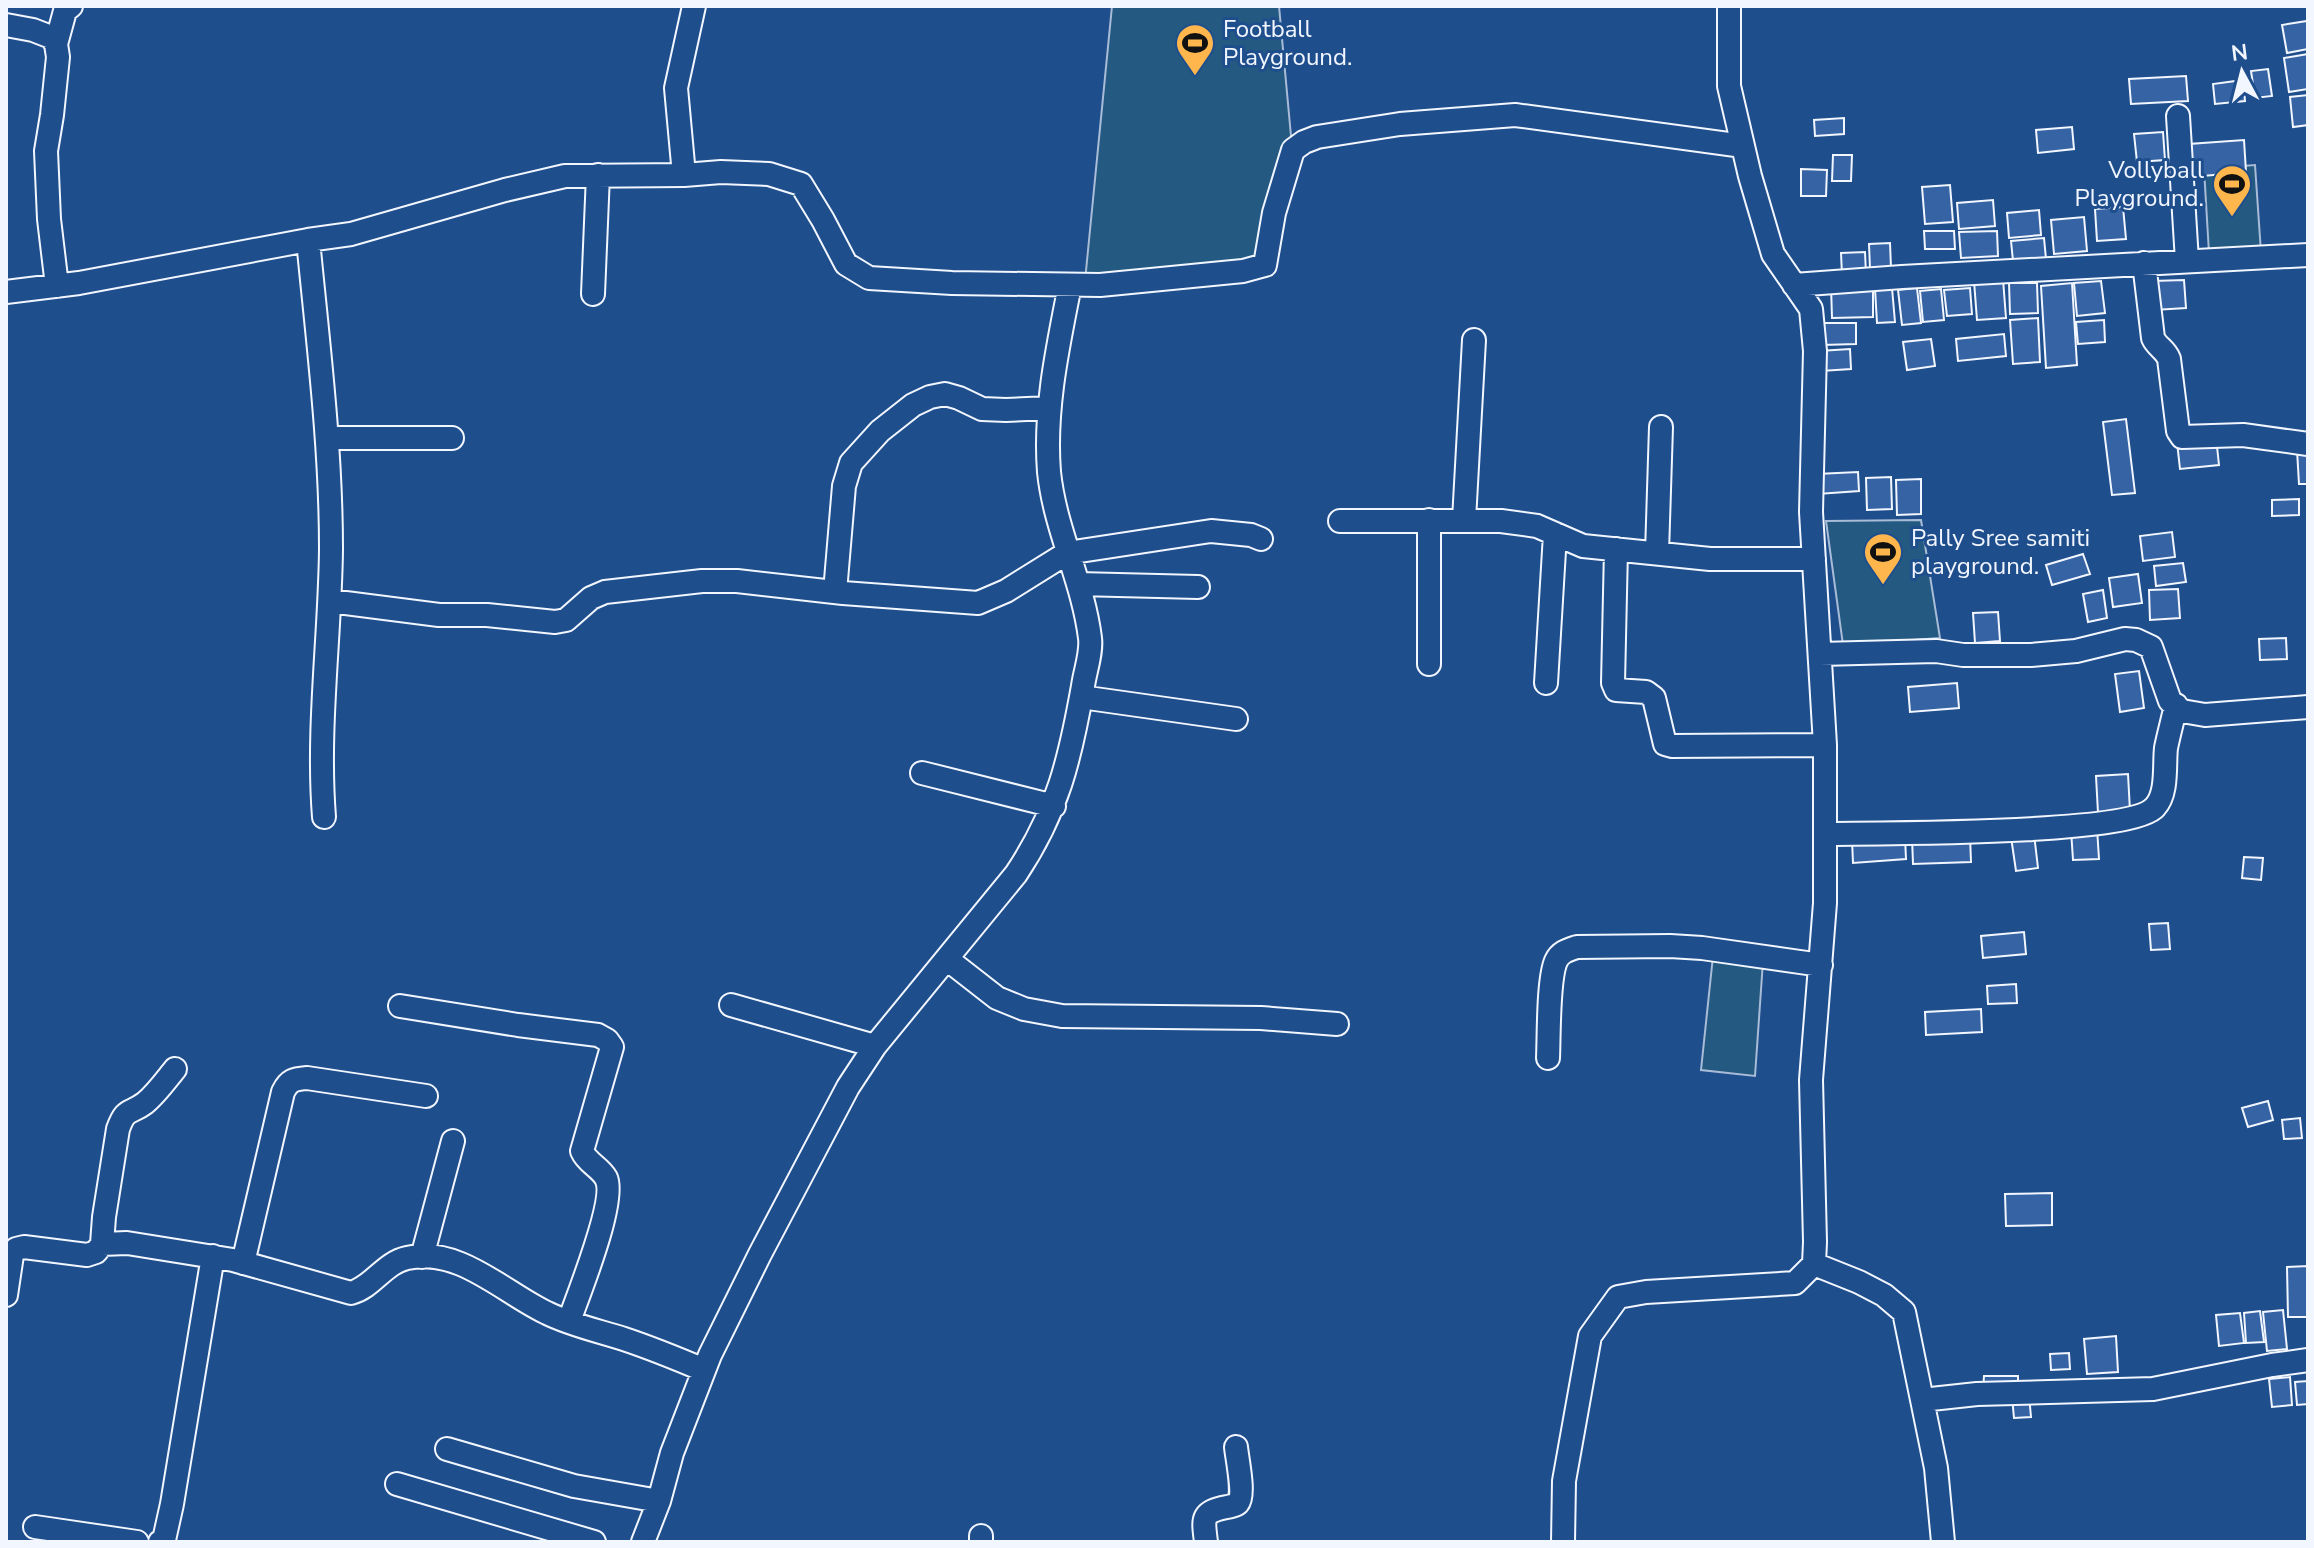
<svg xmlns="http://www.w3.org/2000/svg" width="2314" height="1548" viewBox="0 0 2314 1548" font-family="'Nunito Sans',sans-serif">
	<rect width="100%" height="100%" fill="#1f4e8c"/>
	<!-- green -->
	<path fill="#245a82" stroke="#a8bbd7" stroke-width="2" d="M1112 6H1279L1292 147 1265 265 1085 281Z
		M2255 165 2262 267 2210 270 2204 169Z
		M1921 520 1940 638 1843 645 1826 521Z
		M1713 956 1763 961 1755 1076 1701 1070Z"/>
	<!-- building -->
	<path fill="#3563a3" stroke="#f2f6ff" stroke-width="2" d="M2307 21 2308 49 2287 53 2282 25Z
		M2308 54V89L2289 92 2284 58Z
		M2268 69 2272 96 2255 98 2251 71Z
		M2186 76 2188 101 2131 104 2129 79Z
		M2243 80 2245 101 2215 104 2213 84Z
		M2308 95V125L2293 127 2290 97Z
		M1844 118V134L1815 136 1814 120Z
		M2072 127 2074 149 2038 153 2036 130Z
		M2163 132 2165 160 2137 162 2134 134Z
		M2244 140 2246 172 2192 177 2189 144Z
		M1833 155H1852L1851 181H1832Z
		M1801 169 1827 170 1826 196H1801Z
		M1950 185 1953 222 1925 224 1922 187Z
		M1993 200 1995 226 1959 229 1957 203Z
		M2123 207 2126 239 2097 241 2095 209Z
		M2039 210 2041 235 2009 238 2007 213Z
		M2084 217 2087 251 2054 254 2051 220Z
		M1924 231H1954L1955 249H1925Z
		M1997 231 1998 256 1961 258 1959 232Z
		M2044 238 2046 259 2013 261 2011 241Z
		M1890 243 1891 268 1870 269 1869 244Z
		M1865 252 1866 274 1842 275 1841 253Z
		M2003 279 2006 318 1977 320 1974 281Z
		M2184 280 2186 308 2154 310 2153 281Z
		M2101 281 2105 313 2077 316 2074 283Z
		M2009 283H2037L2038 313 2010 314Z
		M2072 283 2077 365 2046 368 2041 286Z
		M1873 285V317L1832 318 1831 286Z
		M1892 288 1895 322 1877 323 1875 289Z
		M1917 288 1921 323 1902 325 1898 290Z
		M1970 288 1972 314 1947 316 1944 290Z
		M1941 289 1944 320 1923 322 1920 291Z
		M2038 318 2040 362 2013 364 2010 320Z
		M2104 320 2105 342 2078 344 2076 322Z
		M1822 323H1856V344L1822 345Z
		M2004 334 2006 356 1958 361 1956 339Z
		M1931 339 1935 366 1907 370 1903 342Z
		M1850 349 1851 369 1821 371 1819 351Z
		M2126 419 2135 493 2112 495 2103 422Z
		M2216 437 2219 465 2180 469 2177 442Z
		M2308 449V484H2299L2297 450Z
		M1858 472 1859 491 1818 494 1817 474Z
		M1891 477 1892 509 1867 510 1866 478Z
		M1921 479V514L1897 515 1896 480Z
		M2299 499V515L2272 516V500Z
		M2172 532 2175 557 2143 561 2140 536Z
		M2083 554 2090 574 2052 585 2046 565Z
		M2183 563 2186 582 2156 586 2154 566Z
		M2138 574 2142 603 2113 607 2109 578Z
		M2178 589 2180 618 2150 620 2149 590Z
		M2103 590 2107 618 2088 622 2083 594Z
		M1998 612 2000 641 1975 643 1973 613Z
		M2286 638 2287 659 2260 660 2259 639Z
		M2139 671 2144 708 2120 712 2115 674Z
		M1957 683 1959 708 1910 712 1908 687Z
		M2128 774 2130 811 2098 813 2096 776Z
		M2097 828 2099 859 2073 860 2071 830Z
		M2034 834 2038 868 2016 871 2011 837Z
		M1970 836 1971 862 1913 864 1912 838Z
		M1905 837 1906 859 1853 863 1852 840Z
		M2244 857 2263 858 2261 880 2242 878Z
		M2168 923 2170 949 2151 950 2149 924Z
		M2024 932 2026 954 1983 958 1981 936Z
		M2016 984 2017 1003 1988 1004 1987 986Z
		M1981 1009 1982 1032 1926 1035 1925 1012Z
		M2268 1101 2273 1120 2248 1127 2242 1108Z
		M2300 1118 2302 1138 2284 1139 2282 1120Z
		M2052 1193V1225L2006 1226 2005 1194Z
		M2308 1266V1317H2288L2287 1267Z
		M2283 1310 2287 1349 2267 1351 2263 1312Z
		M2260 1311 2264 1342 2246 1343 2244 1313Z
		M2240 1313 2244 1343 2219 1346 2216 1315Z
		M2116 1336 2118 1372 2087 1374 2084 1339Z
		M2069 1353 2070 1369 2051 1370 2050 1354Z
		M1984 1376H2018V1390H1983Z
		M2290 1377 2292 1405 2272 1407 2269 1379Z
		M2308 1381V1404L2297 1405 2295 1382Z
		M2029 1395 2031 1417 2014 1418 2012 1397Z"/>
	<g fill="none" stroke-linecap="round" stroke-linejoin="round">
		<!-- minor casing -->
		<g stroke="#f2f6ff" stroke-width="26">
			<path id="minor" d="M6 25 33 30 51 37 56 44 58 57 52 115 46 151 49 219 57 286
				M56 44 65 11 71 6
				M2178 116 2187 261
				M684 175 676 88 694 6
				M308 240C318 343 331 446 331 549 330 638 317 728 324 817
				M2144 263 2153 338C2157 347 2165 349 2169 359L2178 431 2182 437 2243 435 2308 444
				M1794 285 1902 277 2308 255
				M6 292 79 283 308 240 351 234 505 190 565 176 684 175 721 172 769 174 801 184 823 220 846 264 869 278 952 283 1100 285 1243 271 1265 265 1274 213 1293 150 1304 142 1317 137 1400 124 1515 115 1743 146
				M593 294 598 175
				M328 438H452
				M1464 520 1474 340
				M1340 521H1501L1537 526 1583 546 1710 559H1814
				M1616 549 1613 683 1616 690 1646 692 1654 698 1665 744 1672 746 1825 745
				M1657 553 1661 427
				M1078 584 1198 587
				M835 592 844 486 851 463 880 431 913 405 930 397 945 394 959 398 982 409 1006 410 1049 408
				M330 601 439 615H487L555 622 566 620 591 598 605 592 702 581H737L843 593 978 603 1006 591 1067 553 1211 531 1251 535 1261 539
				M1820 654 1936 651 1963 655H2031L2076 651 2125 639 2136 640 2151 647 2170 701 2182 711 2205 715 2308 707
				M1429 664V520
				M1546 683 1555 534
				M1081 697 1236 719
				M922 773 1054 806
				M1825 834C1874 833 2131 835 2155 807 2168 793 2164 765 2166 748 2169 733 2173 719 2176 705
				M947 959 997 998 1024 1009 1062 1016 1261 1018 1337 1024
				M731 1005 875 1046
				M400 1006 518 1025 598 1035 607 1040 612 1047 582 1151C587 1163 600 1167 606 1178 617 1199 578 1296 569 1321
				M1548 1058C1549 1036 1548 979 1556 961 1560 952 1568 950 1577 947L1670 946 1702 948 1821 965
				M102 1244 104 1217 118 1129C126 1107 129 1115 145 1103 156 1094 166 1080 175 1069
				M422 1257 453 1141
				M243 1263 283 1092C289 1080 294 1079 307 1078L426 1096
				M1814 1264 1859 1282 1884 1295 1904 1312 1936 1468 1943 1542
				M6 1295 12 1255 16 1249 24 1247 87 1255 96 1252 102 1244 127 1243 233 1260 351 1293C373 1287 384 1263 407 1258 459 1246 504 1293 547 1313 571 1325 599 1331 624 1339 651 1348 678 1359 704 1370
				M1922 1400 1977 1394 2153 1389 2272 1365 2308 1360
				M447 1449 574 1486 659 1501
				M397 1484 594 1542
				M35 1527 137 1542
				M160 1542 164 1540 172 1504 213 1256
				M643 1542 659 1501 672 1453 710 1355 760 1254 848 1087 875 1046 1016 874C1058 811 1070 759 1083 686 1085 671 1092 653 1090 638 1083 581 1055 530 1049 472 1044 409 1058 346 1070 285
				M981 1542V1536
				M1206 1542C1203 1518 1201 1512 1227 1507 1231 1506 1235 1506 1238 1503 1245 1495 1237 1458 1236 1447
				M1563 1542 1564 1481 1590 1336 1618 1297 1646 1292 1795 1283 1814 1264 1815 1242 1811 1080 1825 903V745L1811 512 1815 351 1811 309 1773 254 1750 176 1729 86V6"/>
		</g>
		<!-- minor -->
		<use href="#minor" stroke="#1f4e8c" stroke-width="22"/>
	</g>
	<!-- icons -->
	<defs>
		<g id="stadium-pin" transform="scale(2)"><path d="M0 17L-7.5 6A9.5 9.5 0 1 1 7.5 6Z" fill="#ffb74d" stroke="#1f4e8c"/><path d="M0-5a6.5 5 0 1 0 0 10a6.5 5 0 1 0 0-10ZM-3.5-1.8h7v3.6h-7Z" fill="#111"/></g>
	</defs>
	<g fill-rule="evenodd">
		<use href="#stadium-pin" x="1195" y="43"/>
		<use href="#stadium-pin" x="2232" y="184"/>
		<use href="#stadium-pin" x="1883" y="552"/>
	</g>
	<g text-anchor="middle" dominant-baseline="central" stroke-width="6" stroke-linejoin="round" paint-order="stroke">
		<!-- poi labels -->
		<g font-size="24" fill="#f2f6ff" stroke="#1f4e8c" text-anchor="start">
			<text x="1223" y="29">Football<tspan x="1223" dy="28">Playground.</tspan></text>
			<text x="2204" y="170" text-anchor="end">Vollyball<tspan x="2204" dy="28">Playground.</tspan></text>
			<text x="1911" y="538">Pally Sree samiti<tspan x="1911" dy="28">playground.</tspan></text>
		</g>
	</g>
	<!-- border -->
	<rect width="2314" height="1548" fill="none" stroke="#f2f6ff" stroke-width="16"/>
	<!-- north arrow -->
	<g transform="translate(2242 72) rotate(353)" stroke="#1f4e8c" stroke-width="6" paint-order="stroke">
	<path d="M0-6L14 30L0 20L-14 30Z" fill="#f2f6ff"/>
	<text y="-12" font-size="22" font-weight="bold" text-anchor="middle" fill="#f2f6ff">N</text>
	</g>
</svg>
